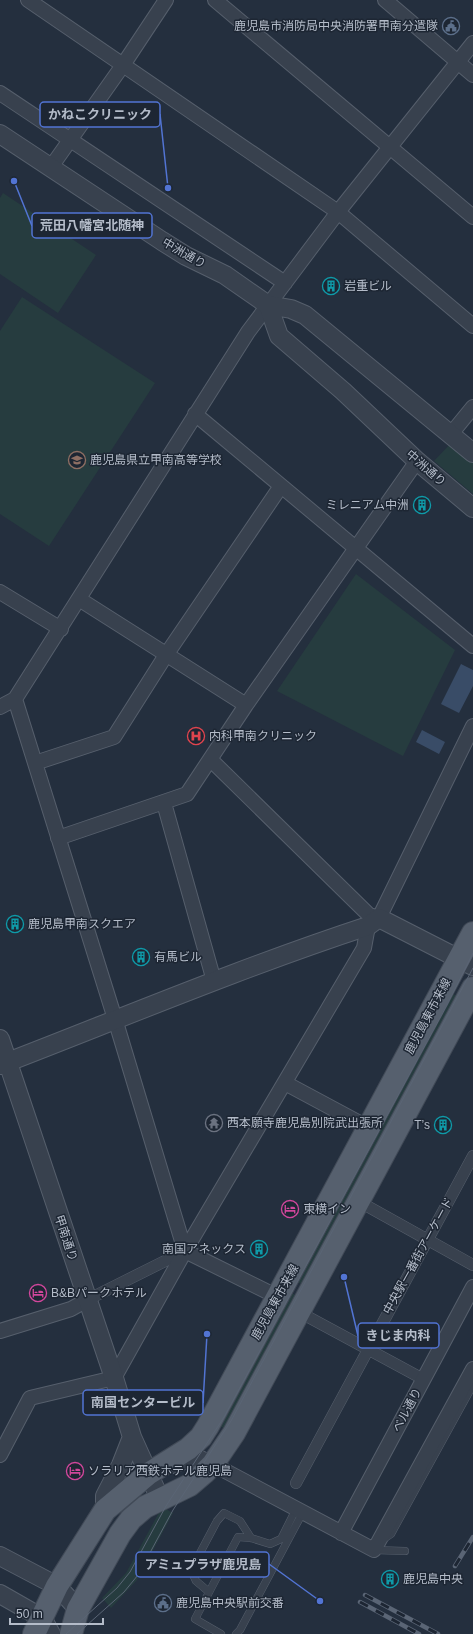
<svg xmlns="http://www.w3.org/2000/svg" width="473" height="1634" viewBox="0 0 473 1634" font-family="Arial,'Noto Sans JP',sans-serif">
	<rect width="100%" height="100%" fill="#242f3e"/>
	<!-- green -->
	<path fill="#263c3f" d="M3 193 96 255 58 313 0 274V198Z
		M22 297 155 383 49 546 0 514V331Z
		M453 441 473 458V494L434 461Z
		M356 574 455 650 403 756 277 691Z
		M449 992 461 998 305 1286 294 1280Z
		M288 1291 299 1297 227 1430 216 1424Z
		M162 1507 173 1513 137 1580 111 1608 102 1598 126 1573Z"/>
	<!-- water -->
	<path fill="#394c67" d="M461 664 473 670V686L459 713 441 704Z
		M422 730 445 742 439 754 416 742Z"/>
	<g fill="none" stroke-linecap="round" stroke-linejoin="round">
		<!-- service casing -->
		<g stroke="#565f6c" stroke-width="8">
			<path id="service" d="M382 1540 391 1534 473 1385
				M374 1550 405 1551
				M209 1592 196 1581 191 1570 217 1521 224 1513 240 1521 251 1538
				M221 1634 195 1619 238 1537 251 1538 270 1544 281 1539 296 1509
				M236 1634 240 1630 303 1512"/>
		</g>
		<!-- pedestrian casing -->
		<g stroke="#565f6c" stroke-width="12">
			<path id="pedestrian" d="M358 1201 473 1265
				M87 1300 185 1251
				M299 1312 423 1379
				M296 1483 473 1156"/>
		</g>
		<!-- minor casing -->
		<g stroke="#565f6c" stroke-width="16">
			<path id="minor" d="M28 0 338 212 473 326
				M215 0 473 217
				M385 0 473 75
				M0 93 285 283
				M51 167 123 65 166 0
				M195 414 473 646
				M451 434 473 407
				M0 592 61 629
				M79 599 246 705
				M15 699 115 1019 185 1251 278 1297
				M0 707 15 699 248 332 338 212 473 43
				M211 760 369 915 379 918 473 726
				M35 763 114 737 166 655 281 486
				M164 803 214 981
				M58 838 187 794 246 705 417 461
				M285 1083 369 1128
				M0 1331 71 1309 87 1300
				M0 1455 30 1398 114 1378 185 1251 364 948 368 926
				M173 1466 199 1457 374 1550 473 1369
				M341 1533 473 1287"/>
		</g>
		<!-- tertiary casing -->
		<g stroke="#565f6c" stroke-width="20">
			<path id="tertiary" d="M0 134 162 241 186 256 225 275 268 305 291 309 305 315 473 453
				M268 305 279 336 343 391 417 461 473 508
				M0 1039 114 1378 132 1437 160 1499
				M0 1065C122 1018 243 967 368 926L379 918 473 966
				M105 1510V1496L121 1465 132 1437
				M0 1556 57 1586 78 1609
				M0 1594 42 1618 51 1634"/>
		</g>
		<!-- primary casing -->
		<g stroke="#414a57" stroke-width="24">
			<path id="primary" d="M34 1634 57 1586 105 1510 148 1474 188 1449 201 1437 208 1426 473 933
				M71 1634 78 1609 120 1534 131 1519 145 1507 190 1485 204 1473 213 1464 234 1433 473 988"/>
		</g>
		<!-- service -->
		<use href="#service" stroke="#38414e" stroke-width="7"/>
		<!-- pedestrian -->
		<use href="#pedestrian" stroke="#38414e" stroke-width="11"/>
		<!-- minor -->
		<use href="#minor" stroke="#38414e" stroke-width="14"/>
		<!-- tertiary -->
		<use href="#tertiary" stroke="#38414e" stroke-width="18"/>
		<!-- primary -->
		<use href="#primary" stroke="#56606e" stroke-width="22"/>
		<!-- tram -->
		<path stroke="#5a6575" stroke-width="1" d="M66 1634 117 1588 130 1572 166 1506 224 1417 447 1005 473 953
			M77 1634 124 1592 138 1575 173 1510 231 1421 473 968"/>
		<!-- rail casing -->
		<g stroke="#5a6575" stroke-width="4.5">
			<path id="rail" d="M455 1566 473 1537
				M365 1595 438 1634
				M360 1602 419 1634"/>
		</g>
		<!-- rail -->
		<use href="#rail" stroke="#1d2633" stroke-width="3" stroke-dasharray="9" stroke-linecap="butt"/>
	</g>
	<!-- icons -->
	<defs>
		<g id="civic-ring" transform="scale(0.9)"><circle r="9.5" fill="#1d2633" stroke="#5c6f8a" stroke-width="1.5"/><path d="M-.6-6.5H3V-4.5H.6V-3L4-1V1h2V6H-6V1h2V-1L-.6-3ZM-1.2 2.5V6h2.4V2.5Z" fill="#5c6f8a"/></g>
		<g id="building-ring" transform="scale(0.9)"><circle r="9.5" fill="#1d2633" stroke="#0f9aa8" stroke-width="1.5"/><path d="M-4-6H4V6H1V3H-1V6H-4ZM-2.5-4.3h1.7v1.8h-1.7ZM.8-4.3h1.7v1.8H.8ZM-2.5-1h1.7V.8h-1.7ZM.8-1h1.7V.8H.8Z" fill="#0f9aa8"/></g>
		<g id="school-ring" transform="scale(0.9)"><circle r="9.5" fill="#1d2633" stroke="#8d6e63" stroke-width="1.5"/><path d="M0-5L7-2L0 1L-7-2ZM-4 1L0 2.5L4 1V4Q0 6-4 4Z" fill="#8d6e63"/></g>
		<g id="hospital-ring" transform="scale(0.9)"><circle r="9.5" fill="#1d2633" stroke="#e0444e" stroke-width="1.5"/><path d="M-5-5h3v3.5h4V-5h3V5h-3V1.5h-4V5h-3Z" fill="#e0444e"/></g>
		<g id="temple-ring" transform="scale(0.9)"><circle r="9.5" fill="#1d2633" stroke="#6b7280" stroke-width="1.5"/><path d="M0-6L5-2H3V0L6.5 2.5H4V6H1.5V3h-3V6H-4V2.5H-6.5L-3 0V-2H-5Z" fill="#6b7280"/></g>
		<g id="hotel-ring" transform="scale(0.9)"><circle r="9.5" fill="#1d2633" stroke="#d1479c" stroke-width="1.5"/><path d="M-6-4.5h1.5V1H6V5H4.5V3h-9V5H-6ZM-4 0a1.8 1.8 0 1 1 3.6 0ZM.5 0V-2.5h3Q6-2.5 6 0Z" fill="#d1479c"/></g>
	</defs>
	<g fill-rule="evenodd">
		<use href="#civic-ring" x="451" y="26"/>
		<use href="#building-ring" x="331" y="286"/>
		<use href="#school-ring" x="77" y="460"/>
		<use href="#building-ring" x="422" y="505"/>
		<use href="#hospital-ring" x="196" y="736"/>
		<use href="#building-ring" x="15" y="924"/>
		<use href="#building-ring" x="141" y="957"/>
		<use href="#temple-ring" x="214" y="1123"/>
		<use href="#building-ring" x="443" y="1125"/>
		<use href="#hotel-ring" x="290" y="1209"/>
		<use href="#building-ring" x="259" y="1249"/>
		<use href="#hotel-ring" x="38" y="1293"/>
		<use href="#hotel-ring" x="75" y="1471"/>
		<use href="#building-ring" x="390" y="1579"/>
		<use href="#civic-ring" x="163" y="1603"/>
	</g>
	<g text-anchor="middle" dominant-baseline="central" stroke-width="3" stroke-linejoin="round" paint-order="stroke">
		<!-- poi labels -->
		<g font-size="12" fill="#b4bcc9" stroke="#1d2633" text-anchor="start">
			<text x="438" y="26" text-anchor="end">鹿児島市消防局中央消防署甲南分遣隊</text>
			<text x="344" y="286">岩重ビル</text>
			<text x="90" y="460">鹿児島県立甲南高等学校</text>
			<text x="409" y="505" text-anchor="end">ミレニアム中洲</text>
			<text x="209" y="736">内科甲南クリニック</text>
			<text x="28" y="924">鹿児島甲南スクエア</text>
			<text x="154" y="957">有馬ビル</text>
			<text x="227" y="1123">西本願寺鹿児島別院武出張所</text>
			<text x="430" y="1125" text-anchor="end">T’s</text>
			<text x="303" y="1209">東横イン</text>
			<text x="246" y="1249" text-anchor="end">南国アネックス</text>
			<text x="51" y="1293">B&amp;Bパークホテル</text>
			<text x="88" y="1471">ソラリア西鉄ホテル鹿児島</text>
			<text x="403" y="1579">鹿児島中央</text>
			<text x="176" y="1603">鹿児島中央駅前交番</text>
		</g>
		<!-- street labels -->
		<g font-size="12" fill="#b4bcc9" stroke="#1d2633">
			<text transform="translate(184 253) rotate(30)">中洲通り</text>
			<text transform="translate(426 468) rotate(41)">中洲通り</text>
			<text transform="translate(428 1016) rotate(-62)">鹿児島東市来線</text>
			<text transform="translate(66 1238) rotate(72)">甲南通り</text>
			<text transform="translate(418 1256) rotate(-61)">中央駅一番街アーケード</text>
			<text transform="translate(275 1302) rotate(-61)">鹿児島東市来線</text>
			<text transform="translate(407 1410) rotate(-62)">ベル通り</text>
		</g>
	</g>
	<!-- callouts -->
	<path fill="none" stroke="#5274d3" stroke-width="1.5" d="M168 188L160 114M14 181L32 226M344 1277L358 1336M207 1334L203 1403M320 1601L269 1564"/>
	<g fill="#5274d3" stroke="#1d2633" stroke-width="1.5">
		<circle cx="168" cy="188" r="4"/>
		<circle cx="14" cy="181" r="4"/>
		<circle cx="344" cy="1277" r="4"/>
		<circle cx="207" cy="1334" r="4"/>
		<circle cx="320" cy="1601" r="4"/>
	</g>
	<g fill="#1d2633" stroke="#5274d3" stroke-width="1.5">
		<rect x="40" y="102" width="120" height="25" rx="4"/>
		<rect x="32" y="213" width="120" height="25" rx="4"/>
		<rect x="358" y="1323" width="81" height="25" rx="4"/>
		<rect x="83" y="1390" width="120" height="25" rx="4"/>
		<rect x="136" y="1552" width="133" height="25" rx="4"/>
	</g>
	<g font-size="13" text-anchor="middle" font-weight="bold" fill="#b4bcc9">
		<text x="100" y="119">かねこクリニック</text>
		<text x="92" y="230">荒田八幡宮北随神</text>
		<text x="398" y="1340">きじま内科</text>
		<text x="143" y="1407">南国センタービル</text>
		<text x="203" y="1569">アミュプラザ鹿児島</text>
	</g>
	<!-- scale -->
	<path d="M10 1618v6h93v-6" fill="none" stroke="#b4bcc9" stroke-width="2"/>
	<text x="16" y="1618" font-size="12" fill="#b4bcc9" stroke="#1d2633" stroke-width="3" paint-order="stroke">50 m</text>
</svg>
